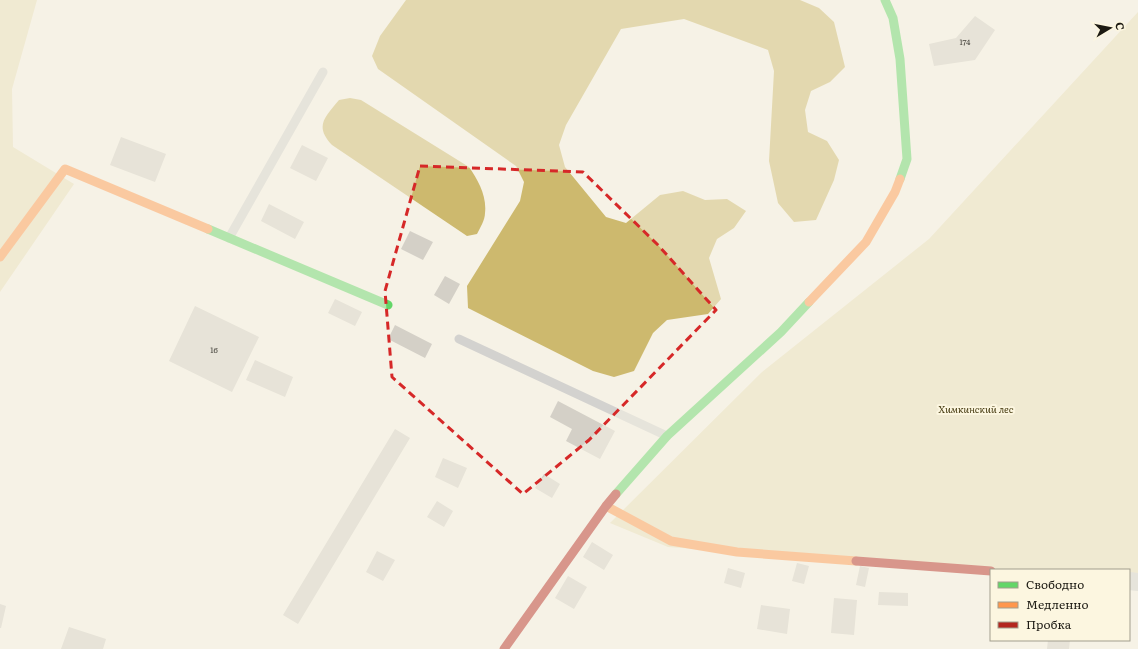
<svg xmlns="http://www.w3.org/2000/svg" width="1138" height="649" viewBox="0 0 1138 649" font-family="Literata,serif">
	<rect width="100%" height="100%" fill="#f6f2e6"/>
	<!-- green -->
	<path fill="#e9dfbb" d="M0 0H37L12 89 13 147 74 184 0 292Z
		M1138 12V582L1129 581V570H991L668 547 610 523 762 372 929 239Z"/>
	<!-- water -->
	<path fill="#cdb96e" d="M406 0H800L819 8 834 22 845 67 830 82 811 91 805 110 808 132 827 141 839 160 834 180 816 220 794 222 778 203 769 161 774 71 768 50 684 19 621 29 566 125 559 145 565 167 606 217 626 223 660 195 683 191 705 200 727 199 746 211 734 228 717 239 709 258 721 299 708 314 667 320 653 333 634 371 614 377 593 371 468 308 467 286 520 201 524 182 516 166 378 69 372 56 380 36Z
		M350 98 361 100 469 167C478 180 487 196 485 213 485 220 480 228 477 234L467 236 332 145C314 126 325 117 339 100Z"/>
	<!-- building -->
	<path fill="#d4d0c7" d="M975 16 995 30 975 60 934 66 929 44 956 38Z
		M121 137 166 154 155 182 110 165Z
		M302 145 328 158 316 181 290 168Z
		M269 204 304 222 295 239 261 221Z
		M410 231 433 242 423 260 401 249Z
		M445 276 460 284 449 304 434 295Z
		M335 299 362 312 355 326 328 313Z
		M195 306 259 337 232 392 169 361Z
		M395 325 432 344 425 358 388 339Z
		M255 360 293 377 285 397 246 380Z
		M558 401 615 431 600 459 566 441 572 429 550 417Z
		M395 429 410 438 298 624 283 615Z
		M443 458 467 468 458 488 435 477Z
		M544 474 560 484 552 498 535 488Z
		M437 501 453 511 444 527 427 517Z
		M592 542 613 555 604 570 583 557Z
		M377 551 395 560 383 581 366 572Z
		M797 563 809 566 804 584 792 581Z
		M860 566 869 568 865 587 856 585Z
		M728 568 745 573 741 588 724 583Z
		M568 576 587 587 574 609 555 598Z
		M879 592 908 593V606L878 605Z
		M834 598 857 600 854 635 831 633Z
		M0 604 6 606 1 628H0Z
		M761 605 790 609 787 634 757 629Z
		M69 627 106 639 103 649H61Z
		M1048 640H1070L1069 649H1047Z"/>
	<g fill="none" stroke-linecap="round" stroke-linejoin="round">
		<!-- lane -->
		<path stroke="#d3d2cf" stroke-width="9" d="M229 238 323 72
			M459 339 667 436"/>
		<!-- street -->
		<path stroke="#d3d2cf" stroke-width="18" d="M1129 581 1138 582"/>
		<!-- fast -->
		<path stroke="#63d668" stroke-width="9" d="M885 0 893 18 900 59 907 159 900 179
			M208 229 388 305
			M616 494 667 436 781 332 809 302"/>
		<!-- slow -->
		<path stroke="#ff974d" stroke-width="9" d="M0 257 65 169 208 229
			M809 302 866 242 895 192 900 179
			M606 506 671 541 737 552 856 561"/>
		<!-- jam -->
		<path stroke="#b3261e" stroke-width="9" d="M856 561 991 571
			M504 649 606 506 616 494"/>
	</g>
	<!-- marked area -->
	<path d="M0 0H1138V649H0ZM420 166 583 172 658 245 716 310 589 440 523 494 392 377 385 291Z" fill="#f6f2e6" fill-opacity=".55" fill-rule="evenodd"/>
	<path fill="none" stroke="#d62828" stroke-width="3" stroke-dasharray="8 5" stroke-linejoin="round" d="M420 166 583 172 658 245 716 310 589 440 523 494 392 377 385 291Z"/>
	<g text-anchor="middle" dominant-baseline="central" stroke-width="4" stroke-linejoin="round" paint-order="stroke">
		<!-- number labels -->
		<g font-size="8" fill="#4a4840">
			<text x="965" y="41">174</text>
			<text x="214" y="349">16</text>
		</g>
		<!-- park labels -->
		<g font-size="10" font-style="italic" fill="#473c12" stroke="#fcf6e0">
			<text x="976" y="408">Химкинский лес</text>
		</g>
	</g>
	<!-- legend -->
	<rect x="990" y="569" width="140" height="72" fill="#fcf6e0" stroke="#a29e8e"/>
	<rect x="998" y="582" width="20" height="6" fill="#63d668" stroke="#a29e8e"/>
	<text x="1026" y="589" font-size="12" fill="#1c1a13">Свободно</text>
	<rect x="998" y="602" width="20" height="6" fill="#ff974d" stroke="#a29e8e"/>
	<text x="1026" y="609" font-size="12" fill="#1c1a13">Медленно</text>
	<rect x="998" y="622" width="20" height="6" fill="#b3261e" stroke="#a29e8e"/>
	<text x="1026" y="629" font-size="12" fill="#1c1a13">Пробка</text>
	<!-- north arrow -->
	<g transform="translate(1110 28) rotate(80)" stroke="#fcf6e0" stroke-width="3" paint-order="stroke">
	<path d="M0-3L7 15L0 10L-7 15Z" fill="#1c1a13"/>
	<text y="-6" font-size="11" font-weight="bold" text-anchor="middle" fill="#1c1a13">С</text>
	</g>
</svg>
